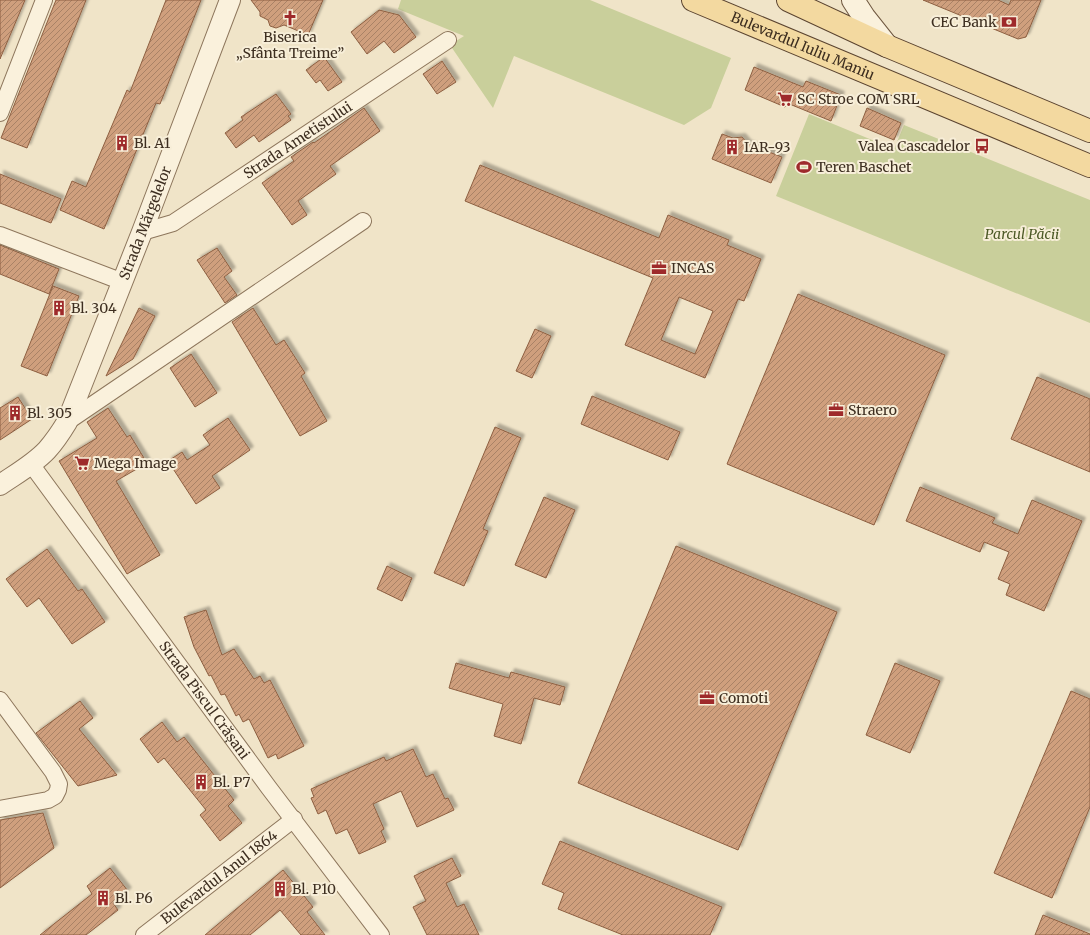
<svg xmlns="http://www.w3.org/2000/svg" width="1090" height="935" viewBox="0 0 1090 935" font-family="Merriweather,serif">
	<defs>
		<pattern id="building-hatch" width="6" height="6" patternUnits="userSpaceOnUse"><rect width="6" height="6" fill="#cf9f7d"/><path d="M-1 1l2-2M0 6l6-6M5 7l2-2" fill="none" stroke="#a98266"/></pattern>
		<filter id="shadow"><feDropShadow dx="3.5" dy="-3.5" stdDeviation="1" flood-color="#0004"/></filter>
	</defs>
	<rect width="100%" height="100%" fill="#f0e4c8"/>
	<!-- green -->
	<path fill="#c9cf9b" d="M401 0H590L731 58 711 108 684 125 514 56 493 108 450 45 464 36 398 9Z
		M809 114 894 149 904 125 1090 200V323L776 196Z"/>
	<!-- building -->
	<path fill="url(#building-hatch)" stroke="#8d5f41" fill-rule="evenodd" filter="url(#shadow)" d="M0 0H25L0 59Z
		M56 0H86L27 148 1 138Z
		M166 0H201L160 104 156 103 104 229 60 210 72 181 86 187 127 90 130 92Z
		M251 0H323L308 35 284 25 276 28 270 26 268 20 260 16V12Z
		M923 0H998L1009 5 1011 0H1041L1026 37 1018 39Z
		M379 10 399 15 416 37 394 53 384 41 367 54 351 32Z
		M324 57 342 82 328 91 320 80 316 83 306 70Z
		M442 61 456 82 437 94 423 74Z
		M754 67 803 87 806 81 841 95 831 121 787 103 785 107 745 90Z
		M276 94 291 114 288 116 291 120 259 142 254 135 236 148 225 133 243 120 241 117Z
		M364 108 380 131 330 166 336 174 298 201 307 215 292 225 262 183 294 161 291 157 313 142 314 143Z
		M867 108 901 123 894 140 860 126Z
		M722 134 733 138 742 137 748 144 782 157 771 183 712 159Z
		M480 165 659 238 668 215 729 240 727 245 761 259 744 301 738 299 705 378 625 345 653 278 465 201ZM679 297 713 311 695 354 661 340Z
		M0 174 61 199 51 223 0 203Z
		M0 245 59 269 49 294 0 274Z
		M217 248 232 271 224 277 237 295 225 303 197 260Z
		M53 286 79 296 47 376 21 366Z
		M798 294 945 355 874 525 727 464Z
		M139 308 155 316 133 359 106 376Z
		M253 308 276 345 284 340 305 373 301 376 327 421 300 436 232 322Z
		M535 329 551 336 532 378 516 371Z
		M191 354 217 393 195 407 170 368Z
		M1037 377 1090 399V472L1011 439Z
		M592 396 680 432 668 460 581 424Z
		M18 397 32 419 0 440V408Z
		M108 408 127 437 130 435 147 463 116 481 160 555 127 574 59 461 97 438 87 422Z
		M228 418 250 450 212 476 220 488 196 504 168 461 182 452 187 460 210 445 203 435Z
		M495 427 521 438 483 529 488 531 464 586 434 573Z
		M920 487 995 518 992 523 1018 534 1032 500 1082 521 1044 611 1006 595 1010 584 998 579 1009 552 984 542 980 552 906 521Z
		M544 497 575 510 546 578 515 565Z
		M676 546 837 612 738 850 578 783Z
		M47 549 78 591 82 589 105 622 72 644 39 598 27 607 6 579Z
		M387 566 412 578 402 601 377 589Z
		M206 610 222 655 234 649 254 679 260 676 264 683 270 680 304 746 278 759 276 754 268 758 249 719 243 722 239 714 236 716 225 694 221 695 211 675 209 676 194 647 184 617Z
		M456 663 509 678 511 672 565 687 560 705 534 698 521 744 494 736 503 704 449 688Z
		M895 663 940 681 910 753 866 735Z
		M1071 691 1090 699V807L1052 898 994 873Z
		M80 701 93 718 79 729 117 775 78 786 36 733Z
		M162 722 177 742 184 737 234 800 228 806 242 823 220 841 200 815 206 810 164 758 158 763 140 739Z
		M413 749 426 777 433 774 445 799 448 798 454 810 417 827 401 791 373 804 384 829 381 831 386 842 359 854 347 829 336 834 326 810 318 814 311 798 314 797 311 789 384 757 386 761Z
		M43 813 54 848 0 888V820Z
		M560 841 722 907 710 935H623L558 909 564 893 542 884Z
		M452 858 461 876 446 883 457 907 464 904 479 935H427L413 907 426 901 414 876Z
		M110 868 128 891 113 903 118 910 86 935H40L92 894 87 886Z
		M283 870 313 907 307 912 325 935H301L280 910 250 935H205Z
		M1043 915 1090 934V935H1035Z"/>
	<g fill="none" stroke-linecap="round" stroke-linejoin="round">
		<!-- minor casing -->
		<g stroke="#8d765c" stroke-width="18">
			<g id="minor">
				<path d="M0 113 44 0"/>
				<path id="s1" d="M142 232 173 223 448 40"/>
				<path d="M0 235 123 282"/>
				<path d="M67 422 363 221"/>
				<path id="s2" d="M31 464 269 788 381 935"/>
				<path d="M0 700 53 772 59 784 58 790 55 796 48 800 0 809"/>
				<path id="s3" d="M144 935 294 819"/>
			</g>
		</g>
		<!-- tertiary casing -->
		<g stroke="#8d765c" stroke-width="22">
			<g id="tertiary">
				<path id="s4" d="M0 485C16 474 34 464 47 450 55 441 61 432 67 422L142 232 230 0"/>
			</g>
		</g>
		<!-- secondary casing -->
		<g stroke="#6f573f" stroke-width="24">
			<path id="secondary" d="M853 0 864 17 887 46"/>
		</g>
		<!-- primary casing -->
		<g stroke="#5b4430" stroke-width="24">
			<g id="primary">
				<path id="s5" d="M693 0 1090 166"/>
				<path d="M788 0 887 46 1090 131"/>
			</g>
		</g>
		<!-- minor -->
		<use href="#minor" stroke="#faf1dc" stroke-width="16"/>
		<!-- tertiary -->
		<use href="#tertiary" stroke="#faf1dc" stroke-width="20"/>
		<!-- secondary -->
		<use href="#secondary" stroke="#faf1dc" stroke-width="22"/>
		<!-- primary -->
		<use href="#primary" stroke="#f3d9a0" stroke-width="22"/>
	</g>
	<!-- icons -->
	<defs>
		<g id="church-bare" transform="scale(1.2)"><path d="M-1.2-6h2.4v3.5h3.3v2.4h-3.3V6h-2.4V-.1h-3.3v-2.4h3.3Z" fill="#9e2a2b" stroke="#f7eed8" stroke-width="2.5" paint-order="stroke"/></g>
		<g id="bank-bare" transform="scale(1.2)"><path d="M-6-4H6V4H-6ZM0-2.3a2.3 2.3 0 1 0 0 4.6a2.3 2.3 0 1 0 0-4.6Z" fill="#9e2a2b" stroke="#f7eed8" stroke-width="2.5" paint-order="stroke"/></g>
		<g id="supermarket-bare" transform="scale(1.2)"><path d="M-6-5.5h2.5l.6 2H6L4.5 2H-2.5L-4.4-4H-6ZM-1.5 3.2a1.3 1.3 0 1 0 .1 0ZM3 3.2a1.3 1.3 0 1 0 .1 0Z" fill="#9e2a2b" stroke="#f7eed8" stroke-width="2.5" paint-order="stroke"/></g>
		<g id="building-bare" transform="scale(1.2)"><path d="M-4-6H4V6H1V3H-1V6H-4ZM-2.5-4.3h1.7v1.8h-1.7ZM.8-4.3h1.7v1.8H.8ZM-2.5-1h1.7V.8h-1.7ZM.8-1h1.7V.8H.8Z" fill="#9e2a2b" stroke="#f7eed8" stroke-width="2.5" paint-order="stroke"/></g>
		<g id="bus-bare" transform="scale(1.2)"><path d="M-5-6H5V4H4V6H2V4H-2V6H-4V4H-5ZM-3.5-4V0h7V-4ZM-3.5 1.2v1.5H-2V1.2ZM2 1.2v1.5H3.5V1.2Z" fill="#9e2a2b" stroke="#f7eed8" stroke-width="2.5" paint-order="stroke"/></g>
		<g id="stadium-bare" transform="scale(1.2)"><path d="M0-5a6.5 5 0 1 0 0 10a6.5 5 0 1 0 0-10ZM-3.5-1.8h7v3.6h-7Z" fill="#9e2a2b" stroke="#f7eed8" stroke-width="2.5" paint-order="stroke"/></g>
		<g id="office-bare" transform="scale(1.2)"><path d="M-6-3h4V-5.5h4V-3h4V5H-6ZM-1-4.5V-3h2v-1.5ZM-6 0V1H6V0Z" fill="#9e2a2b" stroke="#f7eed8" stroke-width="2.5" paint-order="stroke"/></g>
	</defs>
	<g fill-rule="evenodd">
		<use href="#church-bare" x="290" y="18"/>
		<use href="#bank-bare" x="1009" y="22"/>
		<use href="#supermarket-bare" x="785" y="99"/>
		<use href="#building-bare" x="122" y="143"/>
		<use href="#bus-bare" x="982" y="146"/>
		<use href="#building-bare" x="732" y="147"/>
		<use href="#stadium-bare" x="804" y="167"/>
		<use href="#office-bare" x="659" y="268"/>
		<use href="#building-bare" x="59" y="308"/>
		<use href="#office-bare" x="836" y="410"/>
		<use href="#building-bare" x="15" y="413"/>
		<use href="#supermarket-bare" x="82" y="463"/>
		<use href="#office-bare" x="707" y="698"/>
		<use href="#building-bare" x="201" y="782"/>
		<use href="#building-bare" x="280" y="889"/>
		<use href="#building-bare" x="103" y="898"/>
	</g>
	<g text-anchor="middle" dominant-baseline="central" stroke-width="4" stroke-linejoin="round" paint-order="stroke">
		<!-- poi labels -->
		<g font-size="14" fill="#3d2e20" stroke="#f7eed8" text-anchor="start">
			<text x="997" y="22" text-anchor="end">CEC Bank</text>
			<text x="290" y="37" text-anchor="middle">Biserica<tspan x="290" dy="16">„Sfânta Treime”</tspan></text>
			<text x="797" y="99">SC Stroe COM SRL</text>
			<text x="134" y="143">Bl. A1</text>
			<text x="970" y="146" text-anchor="end">Valea Cascadelor</text>
			<text x="744" y="147">IAR-93</text>
			<text x="816" y="167">Teren Baschet</text>
			<text x="671" y="268">INCAS</text>
			<text x="71" y="308">Bl. 304</text>
			<text x="848" y="410">Straero</text>
			<text x="27" y="413">Bl. 305</text>
			<text x="94" y="463">Mega Image</text>
			<text x="719" y="698">Comoti</text>
			<text x="213" y="782">Bl. P7</text>
			<text x="292" y="889">Bl. P10</text>
			<text x="115" y="898">Bl. P6</text>
		</g>
		<!-- street labels -->
		<g font-size="14" fill="#3d2e20" stroke="#f7eed8">
			<text stroke="none"><textPath href="#s5" startOffset="119">Bulevardul Iuliu Maniu</textPath></text>
			<text stroke="none"><textPath href="#s1" startOffset="182">Strada Ametistului</textPath></text>
			<text stroke="none"><textPath href="#s4" startOffset="307">Strada Mărgelelor</textPath></text>
			<text stroke="none"><textPath href="#s2" startOffset="293">Strada Piscul Crășani</textPath></text>
			<text stroke="none"><textPath href="#s3" startOffset="95">Bulevardul Anul 1864</textPath></text>
		</g>
		<!-- park labels -->
		<g font-size="14" font-style="italic" fill="#4d5a26" stroke="#f7eed8">
			<text x="1022" y="234">Parcul Păcii</text>
		</g>
	</g>
</svg>
